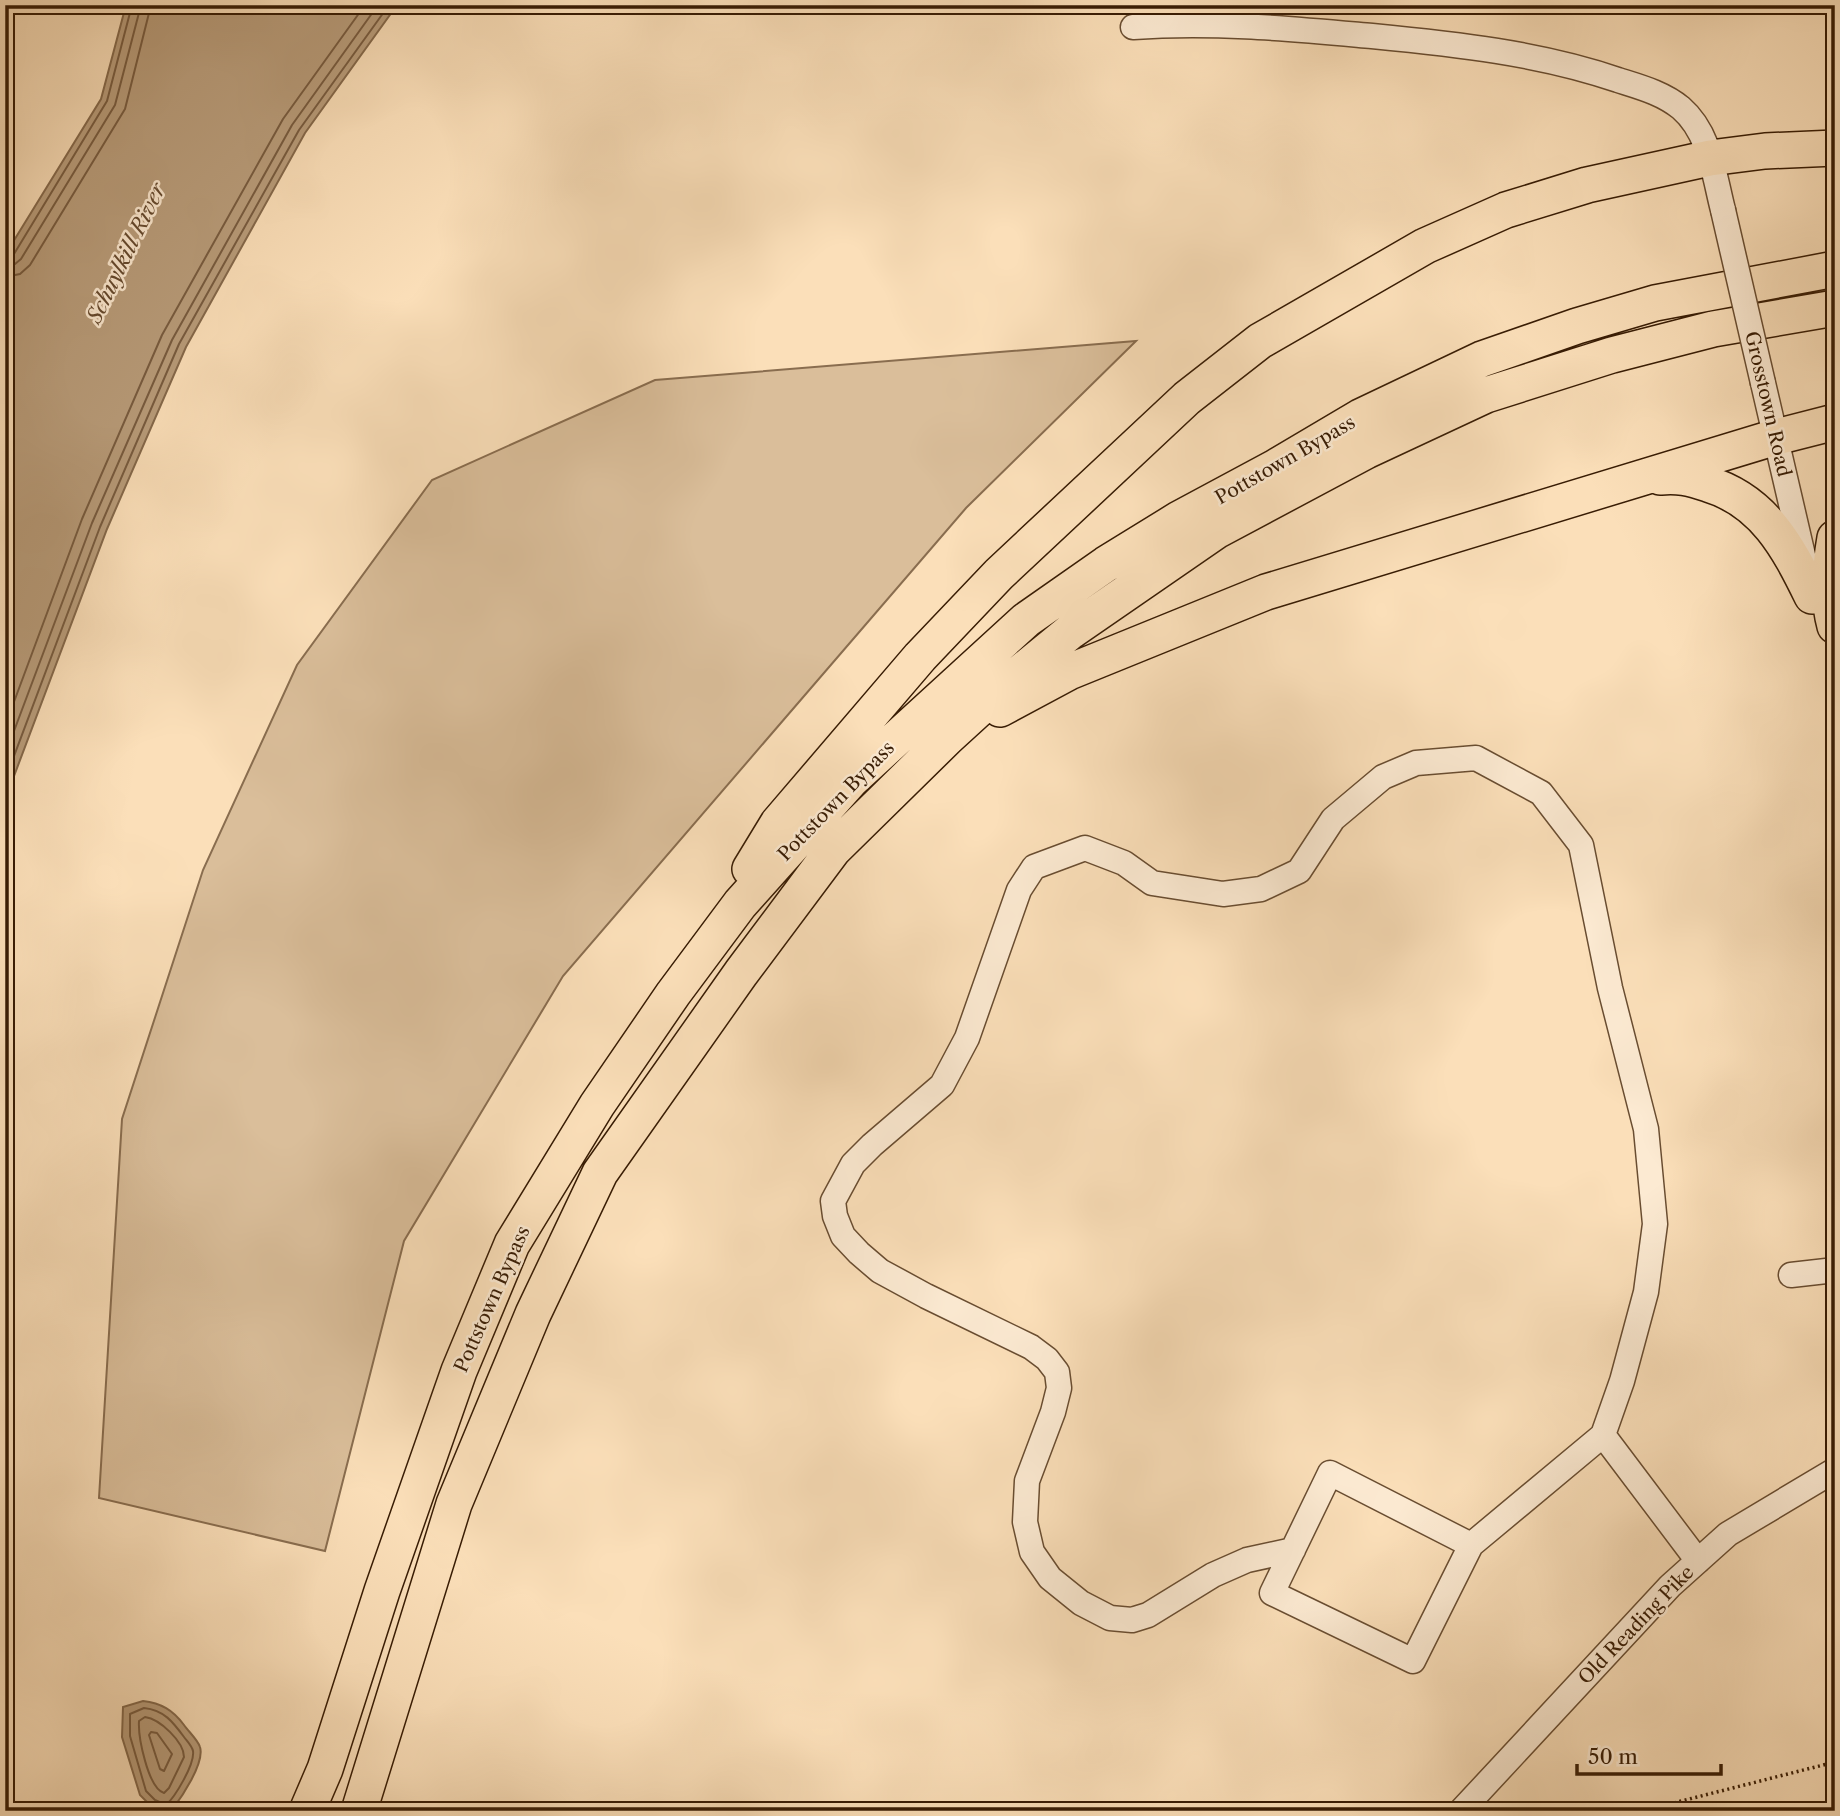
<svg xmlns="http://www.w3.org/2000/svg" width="1840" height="1816" viewBox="0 0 1840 1816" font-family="'Libre Caslon Text',serif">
	<rect width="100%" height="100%" fill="#fbdfb9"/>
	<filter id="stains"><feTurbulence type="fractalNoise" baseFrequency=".00286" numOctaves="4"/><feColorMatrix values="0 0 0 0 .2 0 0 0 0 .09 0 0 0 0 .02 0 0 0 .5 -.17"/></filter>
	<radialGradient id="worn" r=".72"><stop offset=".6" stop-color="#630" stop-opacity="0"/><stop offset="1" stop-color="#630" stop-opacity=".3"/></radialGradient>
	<!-- green -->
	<path fill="#dabe9a" stroke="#896d4f" stroke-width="2" d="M1136 341 966 508 563 976 404 1241 325 1551 99 1498 122 1119 203 870 297 665 432 480 655 380Z"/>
	<!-- water -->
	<path fill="#b99d7b" stroke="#85694b" stroke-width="2" d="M126 5H397L305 133 186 347 107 529 5 800V255L101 99Z
		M143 1701C161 1703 173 1710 184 1725 188 1731 198 1740 200 1747 205 1763 181 1798 172 1810L152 1807 140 1795 122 1737 123 1707Z"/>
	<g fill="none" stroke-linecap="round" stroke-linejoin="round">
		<!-- shore -->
		<path stroke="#785c40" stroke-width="2" d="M5 257 14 254 107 101 132 5
			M5 266 15 264 21 259 115 105 141 5
			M5 277 20 274 30 265 125 109 151 5
			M5 726 82 519 162 335 283 119 365 5
			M5 755 92 523 172 340 292 125 378 5
			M5 780 100 527 179 344 299 130 389 5
			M144 1708C164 1710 173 1722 184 1737 187 1741 192 1746 193 1751 195 1764 175 1797 166 1805L155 1800 146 1791 130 1736V1714Z
			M145 1717C160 1719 184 1742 184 1757L169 1788 164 1793C148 1788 138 1737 139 1721Z
			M151 1732 157 1733 172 1754 164 1771 160 1769 149 1735Z"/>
		<!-- minor casing -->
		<g stroke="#694d31" stroke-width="27">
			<path id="minor" d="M1133 27C1213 21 1293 29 1372 36 1454 44 1540 53 1618 80 1640 87 1663 93 1681 108 1710 133 1714 175 1723 210
				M1763 383 1805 564
				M1791 1275 1835 1270
				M1471 1545 1330 1473 1272 1593 1413 1661 1471 1545 1603 1435
				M1293 1550 1247 1560 1213 1575 1148 1615 1132 1620 1110 1618 1081 1603 1050 1578 1032 1552 1025 1522 1027 1481 1053 1412 1059 1388 1057 1372 1047 1359 1031 1347 926 1296 880 1271 859 1253 843 1236 835 1216 833 1201 853 1164 872 1145 942 1085 967 1038 1019 890 1034 867 1085 848 1124 863 1152 883 1223 894 1261 889 1299 871 1333 819 1383 777 1416 763 1476 758 1541 793 1581 845 1610 988 1646 1129 1655 1224 1646 1292 1622 1381 1603 1435 1698 1561
				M1461 1811 1670 1586 1728 1534 1835 1470"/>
		</g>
		<!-- highway casing -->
		<g stroke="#381c04" stroke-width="38">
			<path id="highway" d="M1660 477C1678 475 1690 478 1708 484 1764 501 1788 547 1812 596
				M1835 538C1830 567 1827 597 1835 626
				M1000 709 1069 672 1266 592 1776 437 1835 422
				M750 869 778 823 920 657 999 574 1187 398 1260 341 1425 246 1506 210 1587 185 1710 158 1765 151 1835 148
				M307 1811 325 1769 382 1591 459 1371 512 1244 597 1105 673 994 740 904 851 780 1026 620 1106 564 1179 519 1274 468 1360 417 1482 359 1577 326 1655 303 1835 269
				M359 1811 454 1504 533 1314 600 1173 741 973 833 850 948 737 1005 685 1071 631 1216 531 1366 451 1486 395 1612 355 1713 329 1835 308"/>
		</g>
		<!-- path -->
		<path stroke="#381c04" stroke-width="3.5" stroke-dasharray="2 3.5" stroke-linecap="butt" d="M1642 1811 1835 1762"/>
		<!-- minor -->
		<use href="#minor" stroke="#fcead2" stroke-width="24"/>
		<!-- highway -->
		<use href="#highway" stroke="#fbdfb9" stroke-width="35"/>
		<!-- minor-bridge casing -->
		<g stroke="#694d31" stroke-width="27" stroke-linecap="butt">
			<path id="minor-bridge" d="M1723 210 1763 383"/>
		</g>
		<!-- minor-bridge -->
		<use href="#minor-bridge" stroke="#fcead2" stroke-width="24"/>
	</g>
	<g text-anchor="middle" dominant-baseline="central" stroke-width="5" stroke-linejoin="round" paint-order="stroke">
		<!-- street labels -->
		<g font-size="19" fill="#381c04" stroke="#fcead2">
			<text transform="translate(1768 404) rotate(77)">Grosstown Road</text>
			<text transform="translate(1285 460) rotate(-30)">Pottstown Bypass</text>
			<text transform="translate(836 801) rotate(-46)">Pottstown Bypass</text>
			<text transform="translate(492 1299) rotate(-66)">Pottstown Bypass</text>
			<text transform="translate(1636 1625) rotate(-46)">Old Reading Pike</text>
		</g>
		<!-- water labels -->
		<g font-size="21" font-style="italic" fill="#65492e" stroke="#fcead2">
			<text transform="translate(126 253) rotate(-64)">Schuylkill River</text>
		</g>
	</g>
	<!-- margin -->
	<rect width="1840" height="1816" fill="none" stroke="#fbdfb9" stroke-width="28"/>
	<rect x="7" y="7" width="1826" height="1802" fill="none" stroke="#381c04" stroke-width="3.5"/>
	<rect x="14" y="14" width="1812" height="1788" fill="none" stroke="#381c04" stroke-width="2"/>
	<!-- scale -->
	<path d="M1577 1764v10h144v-10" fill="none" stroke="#381c04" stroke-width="3.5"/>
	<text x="1588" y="1764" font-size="21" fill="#381c04" stroke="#fcead2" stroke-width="5" paint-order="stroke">50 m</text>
	<rect width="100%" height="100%" filter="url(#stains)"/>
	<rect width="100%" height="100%" fill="url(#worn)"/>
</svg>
